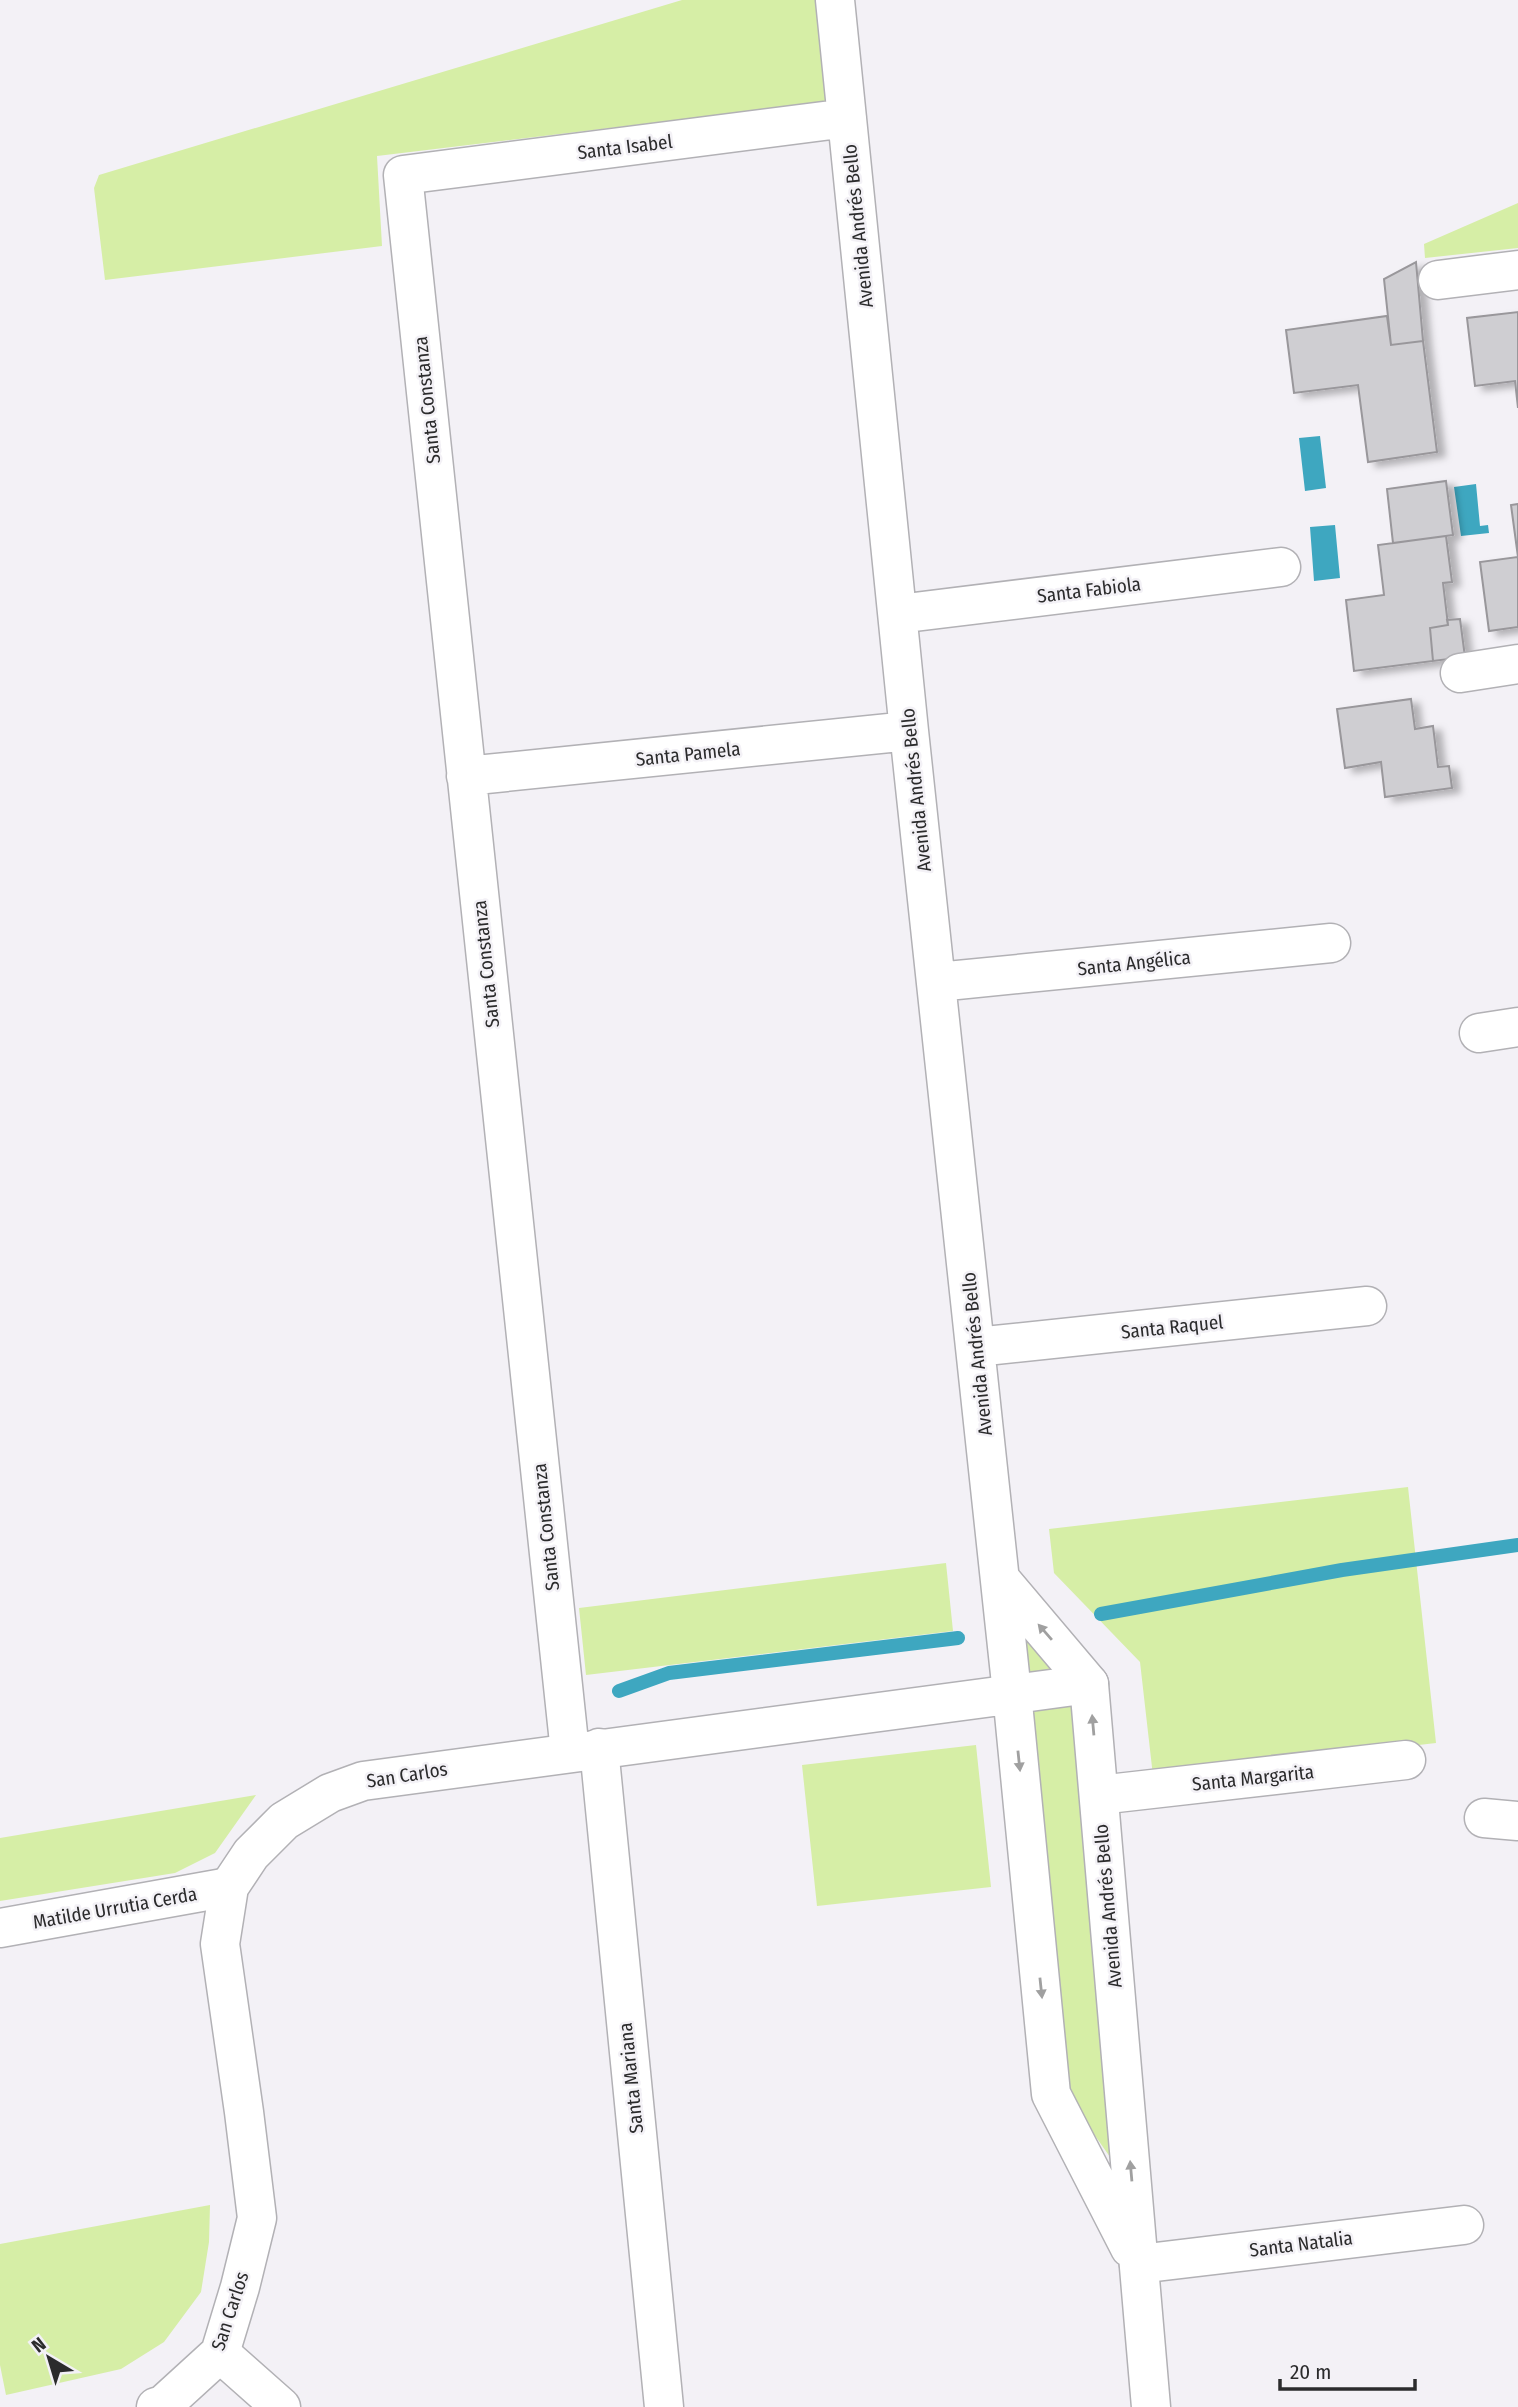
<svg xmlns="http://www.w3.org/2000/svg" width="1518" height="2407" viewBox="0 0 1518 2407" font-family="'Fira Sans Condensed',sans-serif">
	<defs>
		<filter id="shadow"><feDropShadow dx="8" dy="4.5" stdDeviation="3.5" flood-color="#0004"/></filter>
	</defs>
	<rect width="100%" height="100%" fill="#f3f1f6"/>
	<!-- green -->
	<path fill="#d6eea6" d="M682 0H816L826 102 377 156 382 246 105 280 94 188 99 175Z
		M1518 203V248L1425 258 1424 244Z
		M1408 1487 1436 1743 1153 1776 1140 1662 1054 1573 1049 1529Z
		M946 1563 953 1631 586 1675 579 1608Z
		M1021 1618 1088 1710 1127 2181 1067 2096Z
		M976 1745 991 1887 817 1906 802 1765Z
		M256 1795 215 1853 175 1873 0 1901V1838Z
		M210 2205 209 2242 201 2292 164 2342 121 2369 6 2395 0 2365V2244Z"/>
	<!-- water -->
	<path fill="#3ea7c0" d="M1320 436 1326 488 1305 491 1299 438Z
		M1476 484 1480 526 1488 525 1489 533 1461 536 1454 487Z
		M1335 525 1340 578 1314 581 1310 527Z"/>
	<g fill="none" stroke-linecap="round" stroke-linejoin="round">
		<!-- stream -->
		<path stroke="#3ea7c0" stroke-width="14" d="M1101 1614 1342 1570 1518 1545
			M619 1691 669 1673 958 1638"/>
	</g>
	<!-- building -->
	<path fill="#cfced2" stroke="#99979b" stroke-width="2" filter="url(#shadow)" d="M1416 262 1423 341 1391 345 1384 279Z
		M1518 312V408L1515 381 1475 386 1467 318Z
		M1387 316 1391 345 1423 341 1437 452 1368 462 1358 385 1294 393 1286 330Z
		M1446 481 1453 535 1393 543 1387 489Z
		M1518 504V627L1489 631 1480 562 1518 557 1511 505Z
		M1446 536 1452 582 1443 583 1448 625 1430 628 1433 661 1354 671 1346 600 1384 595 1378 545Z
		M1460 619 1465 657 1433 661 1430 628 1448 625 1447 620Z
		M1411 699 1415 729 1433 726 1438 767 1449 766 1452 788 1385 797 1381 762 1345 768 1337 709Z"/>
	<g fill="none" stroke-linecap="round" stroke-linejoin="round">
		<!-- street casing -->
		<g stroke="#b2b1b5" stroke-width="41">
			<path id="street" d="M835 0 909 731 1012 1693
				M1438 280 1518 270
				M898 614 1281 567
				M1460 673 1518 664
				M466 776 909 731
				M937 982 1331 943
				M1479 1033 1518 1027
				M976 1347 1367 1306
				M1001 1580 1089 1684
				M599 1748 664 2407
				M570 1752 403 175 847 118
				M1099 1795 1406 1760
				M1484 1818 1518 1821
				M0 1928 229 1887
				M1139 2264 1464 2225
				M220 2353 281 2407"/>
		</g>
		<!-- secondary casing -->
		<g stroke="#b2b1b5" stroke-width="41">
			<path id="secondary" d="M1012 1693 1051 2094 1130 2248
				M156 2407 163 2405 220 2353 240 2287 257 2218 244 2112 220 1944 229 1887 251 1854 284 1821 330 1793 363 1781 1089 1684 1151 2407"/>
		</g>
		<!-- street -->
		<use href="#street" stroke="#fff" stroke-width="38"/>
		<!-- secondary -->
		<use href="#secondary" stroke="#fff" stroke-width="38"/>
	</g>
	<!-- one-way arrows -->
	<defs><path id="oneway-solid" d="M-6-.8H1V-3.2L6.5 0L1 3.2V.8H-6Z" transform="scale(1.75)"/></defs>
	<g fill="#a0a0a0">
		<use href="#oneway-solid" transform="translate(1045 1632) rotate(-131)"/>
		<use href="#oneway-solid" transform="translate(1093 1725) rotate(-95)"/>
		<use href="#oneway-solid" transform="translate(1019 1761) rotate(84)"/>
		<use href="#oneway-solid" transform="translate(1041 1988) rotate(84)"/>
		<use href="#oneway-solid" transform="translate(1131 2171) rotate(-95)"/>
	</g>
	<g text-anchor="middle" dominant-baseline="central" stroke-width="5" stroke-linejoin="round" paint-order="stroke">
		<!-- street labels -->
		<g font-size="19" fill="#2b2b2c" stroke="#f3f1f6">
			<text transform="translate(625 147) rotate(-7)">Santa Isabel</text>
			<text transform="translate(858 226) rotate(-96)">Avenida Andrés Bello</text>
			<text transform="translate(427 400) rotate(-96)">Santa Constanza</text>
			<text transform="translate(1089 590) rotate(-7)">Santa Fabiola</text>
			<text transform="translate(688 754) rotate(-6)">Santa Pamela</text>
			<text transform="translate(916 790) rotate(-96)">Avenida Andrés Bello</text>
			<text transform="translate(1134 963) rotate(-6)">Santa Angélica</text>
			<text transform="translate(486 964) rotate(-96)">Santa Constanza</text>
			<text transform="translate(1172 1327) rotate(-6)">Santa Raquel</text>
			<text transform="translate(977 1354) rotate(-96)">Avenida Andrés Bello</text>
			<text transform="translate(546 1527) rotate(-96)">Santa Constanza</text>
			<text transform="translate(407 1775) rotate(-9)">San Carlos</text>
			<text transform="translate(1253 1778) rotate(-6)">Santa Margarita</text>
			<text transform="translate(1108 1906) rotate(-95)">Avenida Andrés Bello</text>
			<text transform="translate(115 1908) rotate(-10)">Matilde Urrutia Cerda</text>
			<text transform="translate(631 2078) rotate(-96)">Santa Mariana</text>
			<text transform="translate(1301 2244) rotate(-7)">Santa Natalia</text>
			<text transform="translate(230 2311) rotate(-72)">San Carlos</text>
		</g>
	</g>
	<!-- north arrow -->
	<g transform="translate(49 2358) rotate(322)" stroke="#f3f1f6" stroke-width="5" paint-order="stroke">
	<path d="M0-5L12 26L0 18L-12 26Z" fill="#2b2b2c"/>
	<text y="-10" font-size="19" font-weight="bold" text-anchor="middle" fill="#2b2b2c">N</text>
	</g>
	<!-- scale -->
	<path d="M1280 2379v10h135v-10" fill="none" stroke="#2b2b2c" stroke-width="3.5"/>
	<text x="1290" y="2379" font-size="21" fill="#2b2b2c" stroke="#f3f1f6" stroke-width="5" paint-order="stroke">20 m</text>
</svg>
